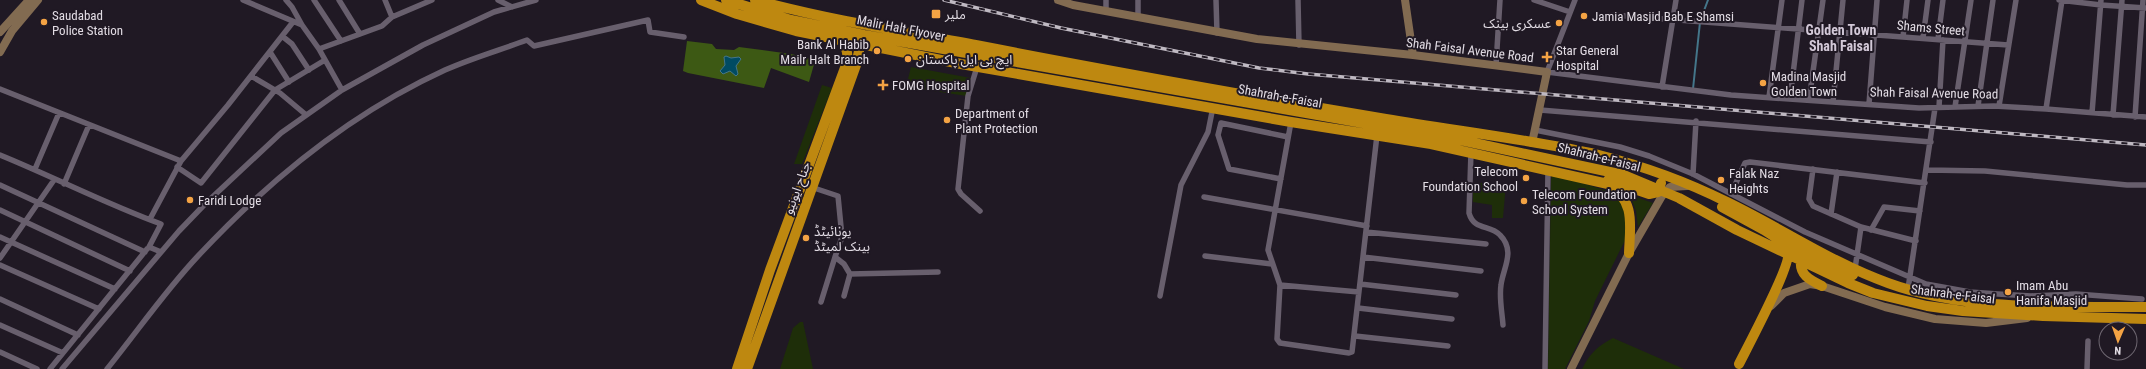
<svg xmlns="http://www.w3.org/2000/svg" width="2146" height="369" viewBox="0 0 2146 369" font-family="'Roboto Condensed','Noto Sans Arabic',sans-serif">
	<rect width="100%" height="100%" fill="#201924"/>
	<!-- green -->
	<path fill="#1e2e09" d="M911 67 971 78 967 96 906 87Z
		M822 85 832 88 802 164H794Z
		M1553 174 1614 193 1621 198 1626 215 1628 234 1595 301 1589 321 1565 369H1548L1551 179Z
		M1473 183H1506L1503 218H1492V205L1473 202Z
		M1630 195 1653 203 1638 227 1636 211Z
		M800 322H803L813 369H780L793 328Z
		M1613 338 1684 369H1582C1590 353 1598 346 1613 338Z"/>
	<!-- forest -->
	<path fill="#3d5914" d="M687 41 712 44 716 49 734 50 739 47 791 54 812 59 815 61 809 82 771 68 764 88 688 73 683 71Z"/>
	<!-- water -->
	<path fill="#004b63" stroke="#44768a" d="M726 56 731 58 739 57 741 59 736 66 738 74 736 76 730 71 723 74 720 71 725 65 724 57Z"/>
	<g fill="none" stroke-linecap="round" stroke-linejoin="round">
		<!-- stream -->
		<path stroke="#44768a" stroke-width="2" d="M1702 16 1708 0
			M1693 89 1700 22"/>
		<!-- street -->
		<path stroke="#685f6d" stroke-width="5.5" d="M243 0 302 25 319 49 342 90
			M286 0 292 7 302 25
			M314 0 341 41
			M339 0 360 34
			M385 0 392 17
			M498 0 512 7
			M1106 0V12
			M1138 0V18
			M1216 0 1217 33
			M1298 0 1299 45
			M1534 0 1570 12
			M1575 0 1547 72 1731 95 1919 108 1994 106 2046 109 2146 117
			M2059 0 2101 5 2146 8
			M1612 15 2008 45
			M282 36 292 44 309 70
			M1903 37 1907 0
			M1923 38 1928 0
			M1938 39 1943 0
			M319 49 382 26 392 17 432 0
			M270 52 289 82
			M1496 65 1500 0
			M977 67 968 96 958 189 961 194 980 211
			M251 76 280 93 305 114
			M1662 87 1676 0
			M0 89 181 161
			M1769 97 1782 0
			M1790 99 1802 0
			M1809 100 1823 0
			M1833 102 1843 0
			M1869 104 1877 0
			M1978 106 1993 0
			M1999 106 2016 0
			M1939 107 1943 40
			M1955 107 1971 0
			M2046 109 2062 0
			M1540 110 1931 142
			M2092 113 2101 0
			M2113 115 2122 0
			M2135 117 2143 0
			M1291 122 1268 250 1280 285 1277 339 1280 343 1349 353 1352 352 1377 135
			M1535 130 1620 147 1649 156 1693 174 1805 232 1926 284 1970 292 1998 294 2031 296 2076 294 2142 299
			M1471 152 1469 213C1474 231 1490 224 1500 235 1516 251 1503 268 1501 285 1499 297 1502 312 1503 325
			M0 155C54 177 106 204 161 224L149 247 161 252
			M177 167 201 183 275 90 325 60
			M35 169 59 113
			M1813 169 1809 199 1813 206 1861 227 1916 241
			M1927 170 1985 171 2127 185H2146
			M1693 174 1696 121
			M1281 179 1229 169 1218 135 1221 123 1288 137
			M64 184 89 125
			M0 185 145 252
			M811 187 838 196 842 237 835 257 844 264 850 274 938 272
			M1731 194 1745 163 1750 162 1925 183
			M1204 197 1367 226
			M0 210 130 271
			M1831 214 1837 172
			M150 219 181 161 228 105 293 22
			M1871 230 1884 207 1920 211
			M1366 232 1486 244
			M0 237 115 289
			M1205 256 1272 264
			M1363 257 1481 271
			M0 258 54 180
			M0 265 99 309
			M1855 269 1861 227
			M1360 284 1456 295
			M1280 285 1359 292
			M1908 289 1935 108
			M844 296 850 274
			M1160 296 1181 185 1208 132 1213 107
			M0 299 78 335
			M821 302 835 257
			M1358 308 1452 319
			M0 325 63 353
			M1355 336 1448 346
			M0 352 37 369
			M50 369 147 249
			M62 369 179 231 205 204 281 133 342 90 423 45 494 12 536 0
			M107 369C137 332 165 291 198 256 268 181 351 113 445 70 472 58 500 50 527 40L534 46 648 20 650 32 684 37
			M1545 369 1548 170
			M2087 369 2088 341"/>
		<!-- secondary -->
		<path stroke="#826b51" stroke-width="8" d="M1058 0 1073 5 1257 39 1413 55 1547 72 1532 143
			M1405 0 1413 55
			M0 32 29 0
			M0 52 12 31 38 0
			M1771 306 1784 293 1810 284 1822 286 1885 307 1935 319 1986 323 2027 318
			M1571 369 1629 253 1662 196 1670 187 1687 186"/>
		<!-- highway -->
		<path stroke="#be8810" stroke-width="10" d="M701 0 737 14 796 31 961 64 1291 122 1431 144
			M726 0 791 20 864 35 1465 141 1624 175 1679 198 1737 230 1848 283 1873 293 1927 306 1963 311 2043 316 2146 319
			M755 0C829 20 905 32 981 46 1115 72 1250 96 1386 119 1456 131 1529 139 1599 155 1643 166 1687 182 1727 202 1781 228 1832 263 1888 283 1967 312 2063 306 2146 307
			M1427 141 1431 144 1608 184C1636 201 1630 225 1629 253
			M1608 180 1649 194 1658 192 1661 183
			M1722 207 1766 231
			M1782 240 1810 255
			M1822 286C1810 280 1799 275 1801 260L1805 255H1810L1853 275
			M1739 364C1747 348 1792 264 1788 252 1784 241 1770 234 1761 228
			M737 369 770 270 846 65C849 54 847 47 839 39
			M747 369 856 65 859 51 857 39"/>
		<!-- rail casing -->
		<g stroke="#bfb9c2" stroke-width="3.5">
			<path id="rail" d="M944 0 1061 28 1259 68 1308 74 2146 145"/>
		</g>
		<!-- rail -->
		<use href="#rail" stroke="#201924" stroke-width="2" stroke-dasharray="6" stroke-linecap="butt"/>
	</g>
	<!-- markers -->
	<g fill="#f4a344" stroke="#201924" stroke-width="1.5">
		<rect x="931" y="9" width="10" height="10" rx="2"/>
		<circle cx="1584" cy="16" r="4"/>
		<circle cx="44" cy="22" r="4"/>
		<circle cx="1559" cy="23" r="4"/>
		<circle cx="877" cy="51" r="4"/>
		<path d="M1545 51h4v4h4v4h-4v4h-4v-4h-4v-4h4z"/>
		<circle cx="908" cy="59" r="4"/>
		<circle cx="1763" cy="83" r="4"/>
		<path d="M881 79h4v4h4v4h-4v4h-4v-4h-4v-4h4z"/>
		<circle cx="947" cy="120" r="4"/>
		<circle cx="1526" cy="178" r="4"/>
		<circle cx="1721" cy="180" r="4"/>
		<circle cx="190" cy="200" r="4"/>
		<circle cx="1524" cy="201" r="4"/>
		<circle cx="806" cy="238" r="4"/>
		<circle cx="2008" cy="292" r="4"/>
	</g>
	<g text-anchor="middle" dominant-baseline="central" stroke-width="4" stroke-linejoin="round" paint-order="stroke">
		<!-- poi labels -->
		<g font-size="13" fill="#e2dce4" stroke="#201924" text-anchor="start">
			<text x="945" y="14">ملیر</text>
			<text x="52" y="15">Saudabad<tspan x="52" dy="15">Police Station</tspan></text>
			<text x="1592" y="16">Jamia Masjid Bab E Shamsi</text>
			<text x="1551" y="23" text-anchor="end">عسکری بینک</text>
			<text x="869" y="44" text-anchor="end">Bank Al Habib<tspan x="869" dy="15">Mailr Halt Branch</tspan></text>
			<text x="1556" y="50">Star General<tspan x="1556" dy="15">Hospital</tspan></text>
			<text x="916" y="59">ایچ بی ایل پاکستان</text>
			<text x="1771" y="76">Madina Masjid<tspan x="1771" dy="15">Golden Town</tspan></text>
			<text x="892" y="85">FOMG Hospital</text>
			<text x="955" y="113">Department of<tspan x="955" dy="15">Plant Protection</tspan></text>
			<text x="1518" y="171" text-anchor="end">Telecom<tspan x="1518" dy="15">Foundation School</tspan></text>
			<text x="1729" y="173">Falak Naz<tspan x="1729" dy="15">Heights</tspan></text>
			<text x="1532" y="194">Telecom Foundation<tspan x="1532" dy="15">School System</tspan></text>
			<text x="198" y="200">Faridi Lodge</text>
			<text x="814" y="231">یونائیٹڈ<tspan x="814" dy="15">بینک لمیٹڈ</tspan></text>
			<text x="2016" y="285">Imam Abu<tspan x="2016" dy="15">Hanifa Masjid</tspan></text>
		</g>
		<!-- street labels -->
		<g font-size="13" fill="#e2dce4" stroke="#201924">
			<text transform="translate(901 28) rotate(11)">Malir Halt Flyover</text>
			<text transform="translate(1931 28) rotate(5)">Shams Street</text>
			<text transform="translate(1470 50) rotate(7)">Shah Faisal Avenue Road</text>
			<text transform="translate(1934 93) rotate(1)">Shah Faisal Avenue Road</text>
			<text transform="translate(1280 96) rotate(10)">Shahrah-e-Faisal</text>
			<text transform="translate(1599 157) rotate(14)">Shahrah-e-Faisal</text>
			<text transform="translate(797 188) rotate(-70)">جناح ایونیو</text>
			<text transform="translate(1953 294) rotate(7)">Shahrah-e-Faisal</text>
		</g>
		<!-- neighbourhood labels -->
		<g font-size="14" font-weight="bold" fill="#d3c9d8" stroke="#201924">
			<text x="1841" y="30">Golden Town<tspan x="1841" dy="16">Shah Faisal</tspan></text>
		</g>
	</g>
	<!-- north arrow -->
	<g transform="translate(2118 341) rotate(182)"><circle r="19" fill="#201924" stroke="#6e6771"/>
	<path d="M0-3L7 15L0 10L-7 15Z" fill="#f4a344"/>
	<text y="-6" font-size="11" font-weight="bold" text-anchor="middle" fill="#e2dce4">N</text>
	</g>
</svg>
